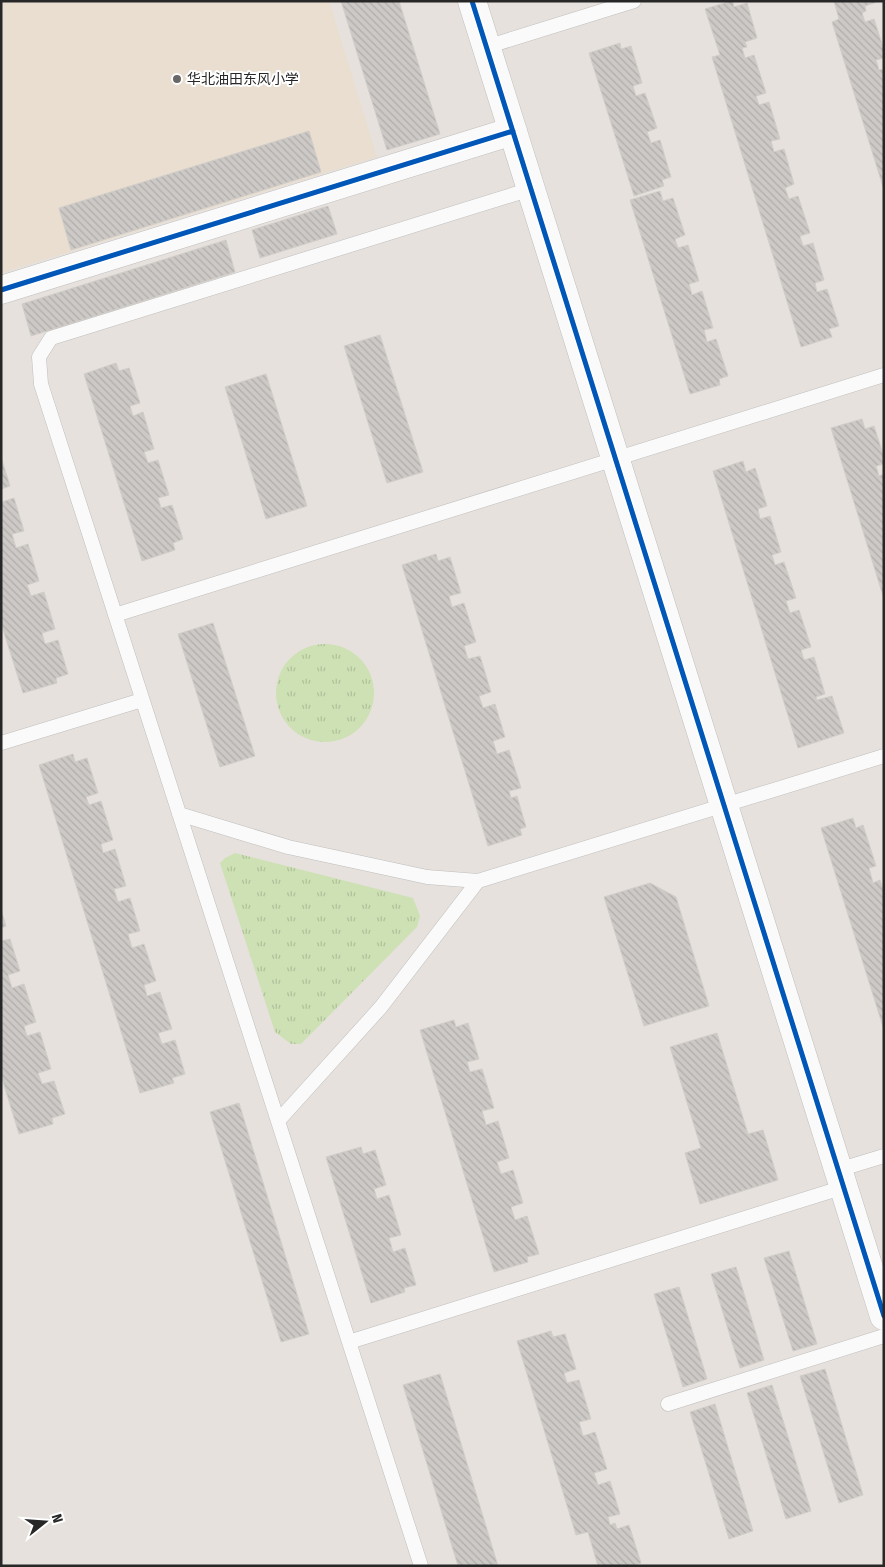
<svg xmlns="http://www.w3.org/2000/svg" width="885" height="1567" viewBox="0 0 885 1567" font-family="'Fira Sans Condensed','Noto Sans SC',sans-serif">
	<defs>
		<pattern id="grass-tufts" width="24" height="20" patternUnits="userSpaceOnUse" patternTransform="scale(1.25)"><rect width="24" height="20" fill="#cde1b4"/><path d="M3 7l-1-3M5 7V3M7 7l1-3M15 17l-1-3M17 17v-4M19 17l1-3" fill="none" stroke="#b0c19b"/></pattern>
		<pattern id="building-back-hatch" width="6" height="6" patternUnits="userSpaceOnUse" patternTransform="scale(1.25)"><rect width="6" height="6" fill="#cdc9c6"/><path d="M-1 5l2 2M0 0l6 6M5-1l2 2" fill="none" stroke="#b0adaa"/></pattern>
	</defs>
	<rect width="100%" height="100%" fill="#e6e1dc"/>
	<!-- education -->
	<path fill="#e9ded0" d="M1 1H329L377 157 1 273Z"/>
	<!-- grass -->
	<path fill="url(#grass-tufts)" d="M276 693a49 49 0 1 1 98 0a49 49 0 1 1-98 0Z
		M235 853 413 898 420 916 417 927 301 1044H291L275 1032 220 863 225 858Z"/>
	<!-- building -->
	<path fill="url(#building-back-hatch)" stroke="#d1cdc8" d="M341 1H399L440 134 387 150Z
		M731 1H733L734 7 747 3 757 38 745 42 747 47 742 48 745 58 754 55 766 93 756 96 759 105 769 102 780 139 771 141 774 152 784 149 794 184 785 188 789 199 798 196 810 233 800 236 803 246 813 243 824 280 815 283 817 292 827 289 839 326 829 329 832 337 801 347 712 57 720 55 705 9Z
		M834 1H877V2L865 6 866 11 862 13 865 22 874 19 884 50V58L876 60 879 70 884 69V190L832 22 839 19Z
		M620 43 621 49 631 46 642 83 633 86 636 96 645 93 657 128 647 132 651 143 660 140 671 177 662 180 664 186 634 196 589 53Z
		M309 131 321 172 71 250 59 208Z
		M660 191 663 201 673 198 685 235 675 239 678 248 688 245 699 281 689 284 692 295 702 291 713 328 704 330 707 342 716 339 728 376 719 379 720 385 690 394 630 200Z
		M328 206 337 234 260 258 252 230Z
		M226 240 235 272 31 336 22 304Z
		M380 335 423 472 387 483 344 346Z
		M116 363 119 371 129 368 140 403 130 406 133 416 143 412 154 449 144 452 148 463 158 460 169 495 158 498 161 508 172 505 183 539 173 543 175 550 142 561 84 374Z
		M266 374 307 506 266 519 225 387Z
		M862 419 865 429 874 426 884 457V464L876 466 879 476 884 474V599L831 428Z
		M1 457 10 486 1 489Z
		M743 461 746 472 755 468 767 506 758 509 760 519 770 516 781 552 772 555 775 565 784 562 796 598 786 601 790 613 799 610 811 647 801 650 804 660 814 657 825 694 816 697 817 700 832 696 844 733 798 748 713 471Z
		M14 498 24 531 12 534 16 548 28 544 39 581 27 585 31 596 44 592 55 629 42 633 45 644 58 640 68 674 56 678 57 683 23 693 1 623V500L2 502Z
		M436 554 438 561 450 557 461 593 449 596 452 607 464 603 476 642 464 646 468 659 480 656 491 692 479 696 483 708 495 704 505 737 493 741 497 754 509 750 521 788 509 791 511 798 517 796 526 827 520 829 522 835 488 846 402 565Z
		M213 623 255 756 220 767 178 634Z
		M73 754 75 762 87 758 98 793 86 797 89 805 101 801 113 840 101 844 103 853 115 849 126 886 114 889 118 902 130 898 140 931 128 934 132 948 144 944 156 981 144 985 147 996 160 992 172 1029 158 1033 162 1044 175 1040 185 1074 172 1078 174 1083 140 1093 39 765Z
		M853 818 856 828 863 825 876 866 869 868 873 883 880 880 884 892V1030L821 828Z
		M650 883 676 897 709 1006 644 1026 604 897Z
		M1 910 6 926 1 928Z
		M10 939 20 971 8 975 12 988 24 984 36 1022 24 1026 27 1036 40 1032 51 1069 38 1073 42 1084 54 1081 65 1114 52 1118 53 1124 19 1134 1 1075V941Z
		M454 1020 456 1027 468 1023 479 1059 467 1062 470 1072 482 1069 494 1108 482 1111 486 1125 498 1121 509 1158 497 1162 501 1174 513 1170 523 1203 511 1207 515 1220 527 1216 539 1254 527 1257 528 1262 494 1272 420 1030Z
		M717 1033 748 1134 763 1130 778 1180 700 1204 685 1153 701 1148 670 1047Z
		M239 1103 309 1334 281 1342 210 1112Z
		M361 1147 363 1154 375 1150 386 1185 374 1189 377 1199 389 1195 401 1235 389 1238 393 1252 405 1248 416 1285 404 1288 405 1292 371 1303 326 1157Z
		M789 1251 817 1344 793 1351 764 1258Z
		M736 1267 764 1360 740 1368 711 1274Z
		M679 1287 707 1379 683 1387 654 1294Z
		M551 1331 553 1337 565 1334 576 1369 564 1373 567 1383 579 1380 591 1419 579 1422 583 1436 595 1432 607 1469 594 1473 598 1485 610 1481 620 1514 608 1517 610 1525 615 1523 617 1529 629 1525 641 1563 631 1566H598L588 1532 576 1535 517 1341Z
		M825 1369 863 1495 839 1503 800 1376Z
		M440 1374 498 1566H458L403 1385Z
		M772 1385 811 1511 786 1519 747 1393Z
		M715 1404 753 1531 729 1539 690 1412Z"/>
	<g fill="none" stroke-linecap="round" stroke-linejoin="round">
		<!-- service casing -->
		<g stroke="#bfbebe" stroke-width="15">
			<path id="service" d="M486 47 634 1
				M115 615 884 375
				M1 743 142 700
				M179 814 288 847 427 877 478 881 884 756
				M278 1121 381 1007 478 881
				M838 1170 884 1156
				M349 1342 844 1187
				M668 1404 884 1336
				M421 1566 41 384 39 357 51 338 531 189"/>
		</g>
		<!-- minor casing -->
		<g stroke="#bfbebe" stroke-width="29">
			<path id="minor" d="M472 1 884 1316
				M1 290 513 131"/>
		</g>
		<!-- service -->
		<use href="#service" stroke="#fbfafa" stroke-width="14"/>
		<!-- minor -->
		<use href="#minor" stroke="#fbfafa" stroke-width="28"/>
		<!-- cycleway casing -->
		<g stroke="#fff" stroke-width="8">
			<path id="cycleway" d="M472 1 884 1316
				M1 290 513 131"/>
		</g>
		<!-- cycleway -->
		<use href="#cycleway" stroke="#0057b8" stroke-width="5"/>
	</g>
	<!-- markers -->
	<circle fill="#6a6866" stroke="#fff" stroke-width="2" cx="177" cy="79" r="5"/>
	<g text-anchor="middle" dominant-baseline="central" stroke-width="4" stroke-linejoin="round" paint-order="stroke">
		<!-- poi labels -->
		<g font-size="14" fill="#272727" stroke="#fff" text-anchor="start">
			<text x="187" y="79">华北油田东风小学</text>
		</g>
	</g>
	<!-- border -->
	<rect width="885" height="1567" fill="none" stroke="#272727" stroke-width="5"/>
	<!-- north arrow -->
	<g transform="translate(45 1522) rotate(73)" stroke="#ffffff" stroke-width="4" paint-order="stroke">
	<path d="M0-4L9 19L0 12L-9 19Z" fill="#272727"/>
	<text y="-8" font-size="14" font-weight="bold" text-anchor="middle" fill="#272727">N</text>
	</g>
</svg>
